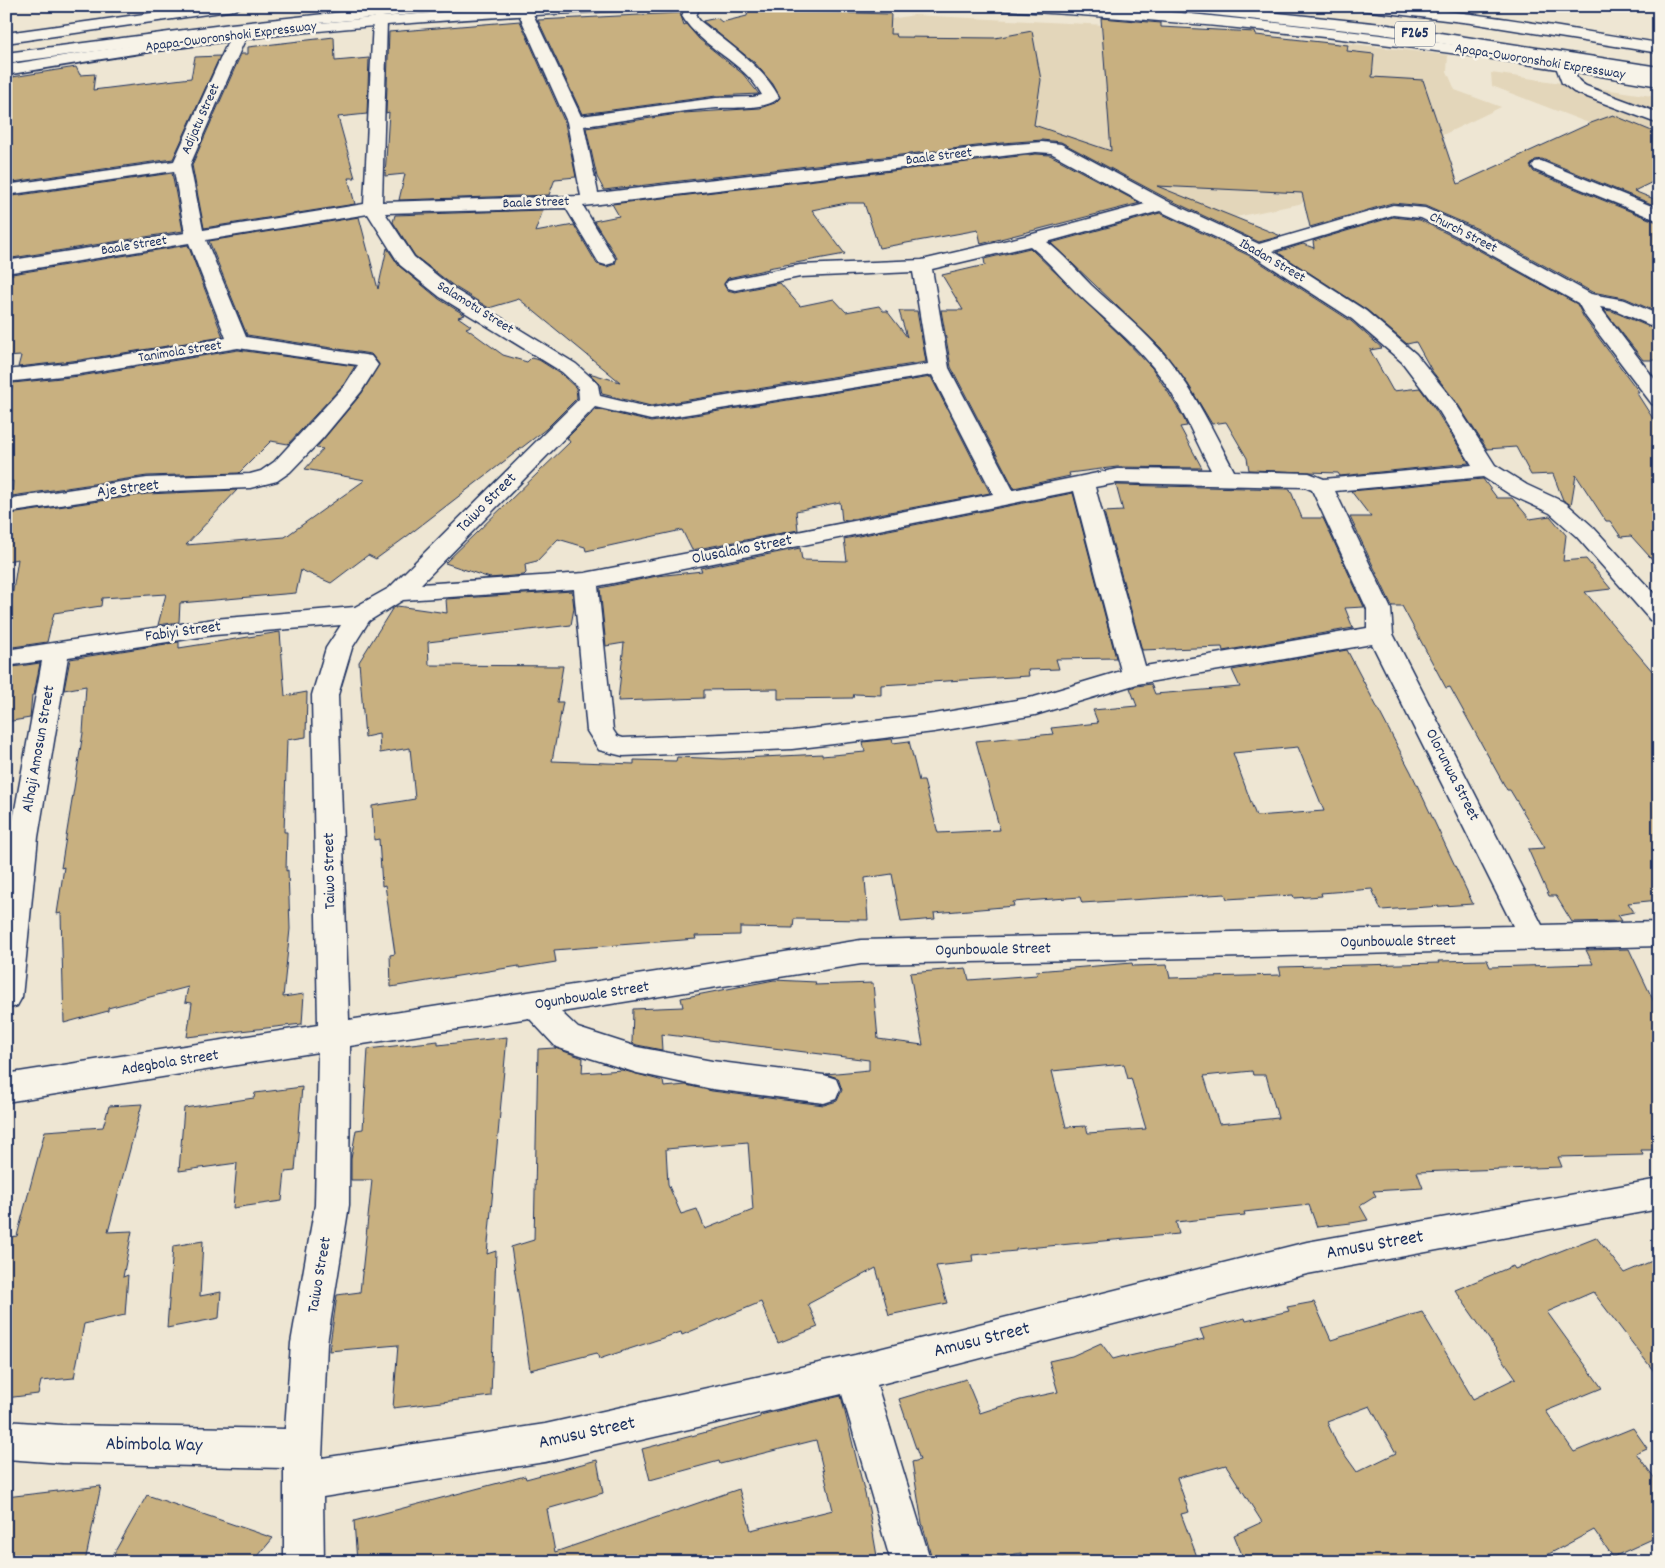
<svg xmlns="http://www.w3.org/2000/svg" width="1665" height="1568" viewBox="0 0 1665 1568" font-family="Dekko,sans-serif">
	<rect width="100%" height="100%" fill="#eee6d3"/>
	<filter id="ink" filterUnits="userSpaceOnUse"><feTurbulence type="fractalNoise" baseFrequency=".02" numOctaves="2"/><feDisplacementMap in="SourceGraphic" scale="10" xChannelSelector="R" yChannelSelector="G"/><feConvolveMatrix kernelMatrix="1 2 1 2 8 2 1 2 1" color-interpolation-filters="sRGB"/></filter>
	<g filter="url(#ink)">
		<!-- built -->
		<path fill="#e3d6ba" d="M914 15 1183 29 1353 44 1448 55 1447 71 1455 90 1501 107 1299 204 1183 228 928 130 805 34Z
			M1491 73 1659 97V150L1492 86Z"/>
		<!-- building -->
		<path fill="#c8b080" stroke="#1b2f5e" fill-rule="evenodd" d="M748 10 891 14 890 34H896L897 37 995 38 1032 31 1041 80 1034 125 1111 151 1101 18 1161 23V27L1255 32 1256 35 1348 45 1347 51 1374 54 1372 77 1423 80 1458 184 1591 123 1613 115 1659 134V179L1634 191 1659 201V207L1542 159 1535 160 1530 166 1534 172 1659 223V313L1625 298 1592 292 1478 229 1425 206 1392 203 1310 227 1302 193 1157 186 1281 236 1259 242 1168 199 1061 142 1042 140 1002 143 604 190 597 177 586 128 684 113 760 108 775 103 780 98 773 84 755 63 703 21 717 18 722 22 747 16Z
			M680 13 684 25 686 24 699 39 743 74 759 94 716 96 582 114 538 20Z
			M520 21 565 123 576 177 555 179 549 195 399 200 405 174 385 176 389 112 386 113 389 32Z
			M334 37 335 61 369 58 367 114 338 117 355 178H348L355 204 204 228 192 165 241 54H248V47Z
			M220 56 173 159 6 183V78L76 67 80 75 95 74 93 90 191 78 195 57Z
			M1036 154 1050 155 1140 203 981 244 978 230 879 248 864 203H846L812 210 845 254 768 268 769 269 728 278 724 285 727 290 735 292 780 283 800 306 834 299 846 312 879 306 883 311H887L907 337 899 311H917L926 362 651 406 602 394 600 384 589 373 620 382 519 299 489 308 455 287 415 256 393 222 395 215 543 210 535 232 574 225 597 264 607 267 615 264 617 258 594 221 619 216 612 204Z
			M172 173 183 231 6 259V197Z
			M1160 213 1250 256 1351 321 1382 348 1370 350 1393 391 1420 388 1437 412 1469 463 1340 476 1338 473 1249 470 1247 458 1226 422 1212 424 1188 384 1161 348 1051 243Z
			M359 217 378 289 387 248 399 266 439 299 465 315 458 317 471 326 466 328 503 355 527 362 531 358 539 360 561 374 576 388 577 398 546 429 406 537 376 559 368 555 331 583 301 570 296 593 180 603 179 622 158 625 166 594 102 598 101 606 54 613 47 642 6 648V635L18 559 7 561 10 514 147 494 237 490 186 545 285 537 365 480 305 469 323 449 316 448 362 393 379 364 371 354 247 335 209 241Z
			M1393 217 1420 220 1462 241 1577 304 1584 318 1639 392H1636L1659 428V567L1631 536 1621 537 1610 521H1606L1576 475 1571 505 1563 500 1553 474 1531 475 1516 447 1487 449 1457 403 1432 371 1416 342 1407 344 1367 310 1277 252 1303 244 1314 248 1313 241Z
			M188 245 223 337 80 360 18 367 21 356 6 357V275Z
			M1030 248 1124 339 1152 368 1168 392 1183 417 1187 426 1180 427 1202 468 1117 467 1069 473 1070 476 1014 488 951 367 941 310H963L942 275 985 265 984 259Z
			M1604 310 1612 311 1659 331V360H1643Z
			M238 350 355 366 344 384 288 444 271 441 239 473 147 476 12 496 13 481H6V410L13 383 80 376Z
			M931 377 990 493 842 521 840 502 796 511 798 530 692 550 682 530 586 551 585 547 558 539 537 561 525 564 526 573 524 575 490 578 445 563 570 442 567 438 596 409 651 422Z
			M1483 479 1497 498H1512L1530 519 1550 516 1566 535 1563 561 1586 559 1611 589 1585 592 1659 679V900L1628 903 1634 912 1618 915 1622 921 1572 922 1556 896H1549L1528 849 1545 848 1510 790H1507L1450 687 1446 688 1402 606H1392L1350 517H1371L1351 491Z
			M1116 485 1290 489 1302 518H1323L1364 607 1345 608 1353 628 1223 651 1222 647 1142 650 1104 512 1123 511Z
			M1073 493 1116 658 1056 659 1059 669 1028 670 1029 676 881 685V695L854 694 853 698 778 699V689L704 690V698L618 701 624 643 606 646 600 588 657 576 702 571 700 568 800 548 802 560 847 561 844 539Z
			M572 591 574 608 571 625 428 642 429 665 563 666 557 702H563L552 761 634 764V760L676 761 677 757 723 759 822 754V756L865 752 863 742 892 739 893 743 909 741 919 781H924L938 833 1000 830 976 741 1053 734 1051 728 1098 723 1093 710 1137 706 1130 688 1137 686 1151 684 1155 694 1240 687 1232 670 1347 650 1411 772 1473 904 1381 910 1372 889 1321 893 1322 896 1294 898 1293 895 1227 899 1225 894 1082 903 1080 897 1013 902 1014 906 934 913 935 919 901 922 892 874 865 878 868 920 794 919 793 928 740 927V935L695 936 696 939 554 950 556 962 519 968V966L391 987 390 955 395 954 385 885 382 886 379 839 374 840 372 806 415 799 410 748 380 753 379 734 365 737 359 662 392 609 397 606 447 613 446 599ZM1298 747 1324 811 1256 816 1233 753Z
			M280 632 285 696 307 692 306 737 287 740 284 832H287L286 871 288 870 290 929 283 997 304 994 302 1024 187 1037 192 1003 185 1002 188 987 108 1008V1011L64 1023 61 913 57 914 64 867 61 868 83 733 86 686 64 690 70 659 179 642V648Z
			M40 663 34 695H32L30 718 6 722V668Z
			M1629 949 1654 1002 1659 1001V1150H1641L1643 1155 1558 1157 1562 1167 1417 1172 1423 1188 1373 1191 1376 1196 1360 1206 1368 1220 1351 1223 1317 1227 1309 1205 1244 1212 1245 1215 1176 1222 1179 1234 1016 1249V1251L972 1255 973 1262 936 1266 947 1303 889 1315 876 1268 808 1304 818 1327 778 1343 761 1302 682 1335 681 1332 599 1359 597 1353 530 1370 511 1247 534 1240 538 1049 555 1048 583 1058 582 1073 622 1070 663 1081 664 1087 686 1085 712 1091 824 1105 837 1101 842 1090 838 1078 826 1074 869 1070V1060L661 1034 662 1050 637 1045 632 1043 633 1009 683 1007 681 998 774 980 816 982 815 985 873 983 878 1039 923 1045 910 973 966 968 969 980 1037 975 1036 971 1132 963 1133 966 1167 965 1170 978 1281 975 1279 967 1439 963 1438 961 1487 960 1490 967 1593 964 1586 950ZM1124 1064 1128 1079 1131 1078 1146 1129 1088 1133 1086 1126 1066 1127 1052 1071ZM1252 1071 1253 1075H1266L1278 1118 1219 1124 1204 1076ZM748 1142 753 1210 705 1229 697 1209 681 1214 668 1184 666 1149Z
			M507 1037 487 1254 496 1251 491 1396 393 1408 398 1345 329 1351 337 1295 360 1292 372 1180H351V1159L356 1130 363 1129 368 1049 438 1041V1045Z
			M302 1087 295 1171 285 1172 282 1201 233 1208 237 1163 179 1171 184 1108 254 1098 255 1093Z
			M142 1104 108 1232 132 1231 123 1277 128 1275 125 1315 84 1324 74 1378 41 1381 38 1394 6 1398V1258L11 1237 17 1236 45 1131 103 1127 109 1106Z
			M1596 1237 1624 1273 1659 1258V1378L1593 1292 1547 1312 1602 1388 1546 1411 1574 1452 1633 1428 1647 1448 1636 1453 1659 1484V1536L1613 1557 1594 1530 1534 1562H1245L1234 1535 1262 1522 1226 1465 1177 1478 1189 1512 1181 1514 1199 1562H1024L1021 1553 973 1562H933L922 1523 912 1462 920 1460 899 1399 966 1379 980 1413 1020 1400 1058 1392 1049 1361 1072 1356 1101 1343 1113 1359 1124 1356 1125 1357 1204 1339 1200 1329 1245 1318 1246 1321 1289 1311 1287 1307 1314 1302 1331 1340 1422 1312 1473 1399 1516 1378 1455 1290 1513 1266 1515 1269ZM1370 1406 1396 1453 1357 1472 1337 1444 1327 1422Z
			M203 1241 200 1296 221 1292 219 1318 167 1328 173 1246Z
			M841 1396 869 1510 878 1562H357L354 1521 525 1476 526 1479 597 1460 603 1493 547 1509 555 1552 739 1489 751 1530 833 1510 816 1440 720 1464 719 1461 650 1480 642 1449 737 1424 760 1417V1415Z
			M101 1486 85 1562H6V1497Z
			M147 1495 273 1538 253 1562H109Z"/>
		<g fill="none" stroke-linecap="round" stroke-linejoin="round">
			<!-- minor casing -->
			<g stroke="#1b2f5e" stroke-width="3">
				<path id="minor" d="M686 6H700L696 16 700 21C727 43 762 65 779 97 770 110 732 107 717 108 673 111 628 120 584 126L598 193 1002 145 1042 142 1061 144 1167 201 1259 244 1393 205 1425 208 1477 231 1591 294 1625 300 1659 315V329L1613 309 1600 307 1659 385V406L1652 404 1586 317 1578 303 1463 239 1421 218 1393 215 1273 251 1366 311 1416 354 1456 404 1495 465 1527 485 1566 503 1593 527 1659 599V622L1650 620 1577 537 1550 513 1511 495 1483 477 1335 491 1391 609 1393 634 1542 925 1659 922V946L1248 957 861 964 561 1012 578 1028 637 1047 712 1061 824 1075 836 1079 840 1089 836 1099 824 1103 712 1089 637 1073 556 1047 529 1018 350 1046 349 1205 327 1343 322 1458 545 1424 855 1355 1307 1242 1659 1179V1209L1307 1274 877 1385 931 1562H891L842 1394 545 1462 323 1497 324 1562H284V1468L62 1463 6 1459V1421L62 1425 285 1429 291 1343 315 1205 318 1052 6 1102V1074L318 1025 312 695 326 648 341 625 214 635 68 657 38 837 22 997 17 1006 6 1009V867L10 837 42 661 6 666V650L214 619 355 607 389 588 579 399 578 387 562 372 440 297 400 265 368 214 206 240 246 337 371 356 378 365 361 392 322 439 290 472 277 481 250 488 147 492 6 513V499L147 478 250 474 261 471 274 462 345 385 358 365 238 348 80 374 6 382V370L80 362 226 338 189 243 6 273V261L185 233 174 171 6 195V185L174 161 231 35 234 32H244L247 35 190 165 203 230 364 204 373 20 375 17H385L387 20 382 202 581 196 567 122 518 12 520 9H530L532 12 581 116 716 98 753 97 762 95C744 61 701 48 682 16ZM1036 152 1051 153 1145 204 1029 235 922 260 800 265 728 280 725 284 728 288 735 290 800 277 913 272 928 364 651 408 600 396 598 385 595 381 576 364 454 289 414 257 385 213 566 208 599 263 606 265 613 263 615 259 583 206ZM1160 211 1251 254 1352 319 1402 362 1439 411 1472 465 1324 479 1309 473 1234 471C1214 433 1195 392 1168 359 1145 331 1117 309 1091 285 1076 270 1064 255 1047 242ZM1030 246C1047 260 1060 276 1076 292 1102 317 1130 339 1153 367 1178 397 1193 435 1211 470L1117 469 1013 490 949 368 932 269ZM932 375 993 494 585 573 421 584 595 407 651 420ZM1117 483 1305 487 1312 490 1367 609V628L1145 666 1095 487ZM1074 491 1121 671 1034 697 934 714 792 731 623 738 617 736 613 730 598 586ZM574 589 587 731 599 750 623 756 792 749 934 732 1035 715 1137 684 1372 644 1513 926 861 940 349 1020 338 695 352 648 369 621 403 600Z
					M1563 59 1569 61C1576 72 1573 78 1586 86L1659 113V124L1574 92 1562 83 1555 64 1557 61Z
					M1541 161 1659 209V221L1535 170 1532 166 1535 162Z"/>
			</g>
			<!-- major casing -->
			<g stroke="#1b2f5e" stroke-width="3">
				<path id="major" d="M202 6H242L235 10 6 43V33Z
					M531 6H643L636 10C520 15 404 22 288 34 193 44 100 59 6 75V65C181 36 355 16 531 6Z
					M995 6C1025 6 1055 5 1085 6 1167 10 1249 20 1330 29 1440 42 1550 57 1659 76V86C1442 47 1222 22 1002 10Z
					M1355 6C1457 6 1558 28 1659 43V53L1471 23 1362 10Z"/>
			</g>
			<!-- highway casing -->
			<g stroke="#1b2f5e" stroke-width="3">
				<path id="highway" d="M398 6H463L456 10 287 26 6 63V53L231 24Z
					M1163 6H1213L1382 24 1659 67V77L1382 34 1170 10Z"/>
			</g>
			<!-- minor -->
			<use href="#minor" fill="#f7f3e8" fill-rule="evenodd"/>
			<!-- major -->
			<use href="#major" fill="#f7f3e8" fill-rule="evenodd"/>
			<!-- highway -->
			<use href="#highway" fill="#f7f3e8" fill-rule="evenodd"/>
		</g>
	</g>
	<g text-anchor="middle" dominant-baseline="central" stroke-width="5" stroke-linejoin="round" paint-order="stroke">
		<!-- far-street labels -->
		<g font-size="14" fill="#1b2f5e" stroke="#f7f3e8">
			<text transform="translate(231 37) rotate(-7)">Apapa-Oworonshoki Expressway</text>
			<text transform="translate(1540 62) rotate(9)">Apapa-Oworonshoki Expressway</text>
			<text transform="translate(201 119) rotate(-66)">Adijatu Street</text>
			<text transform="translate(939 157) rotate(-7)">Baale Street</text>
			<text transform="translate(536 203) rotate(-2)">Baale Street</text>
			<text transform="translate(1463 233) rotate(27)">Church Street</text>
			<text transform="translate(134 246) rotate(-9)">Baale Street</text>
			<text transform="translate(1272 261) rotate(30)">Ibadan Street</text>
			<text transform="translate(475 308) rotate(32)">Salamotu Street</text>
			<text transform="translate(180 352) rotate(-9)">Tanimola Street</text>
		</g>
		<!-- shield labels -->
		<rect fill="#f7f3e8" stroke="#5d6a87" stroke-width="1" x="1395" y="21.5" width="40" height="25" rx="4"/>
		<g font-size="15" font-weight="bold" fill="#1b2f5e">
			<text x="1415" y="34">F265</text>
		</g>
		<!-- street labels -->
		<g font-size="16" fill="#1b2f5e" stroke="#f7f3e8">
			<text transform="translate(128 489) rotate(-7)">Aje Street</text>
			<text transform="translate(487 503) rotate(-45)">Taiwo Street</text>
			<text transform="translate(742 550) rotate(-11)">Olusalako Street</text>
			<text transform="translate(183 632) rotate(-8)">Fabiyi Street</text>
			<text transform="translate(39 749) rotate(-80)">Alhaji Amosun Street</text>
			<text transform="translate(1452 775) rotate(63)">Olorunwa Street</text>
			<text transform="translate(330 871) rotate(-91)">Taiwo Street</text>
			<text transform="translate(1398 942) rotate(-1)">Ogunbowale Street</text>
			<text transform="translate(993 950) rotate(-1)">Ogunbowale Street</text>
			<text transform="translate(592 996) rotate(-9)">Ogunbowale Street</text>
			<text transform="translate(170 1063) rotate(-9)">Adegbola Street</text>
			<text transform="translate(320 1275) rotate(-80)">Taiwo Street</text>
		</g>
		<!-- near-street labels -->
		<g font-size="19" fill="#1b2f5e" stroke="#f7f3e8">
			<text transform="translate(1375 1246) rotate(-10)">Amusu Street</text>
			<text transform="translate(982 1341) rotate(-14)">Amusu Street</text>
			<text transform="translate(587 1434) rotate(-12)">Amusu Street</text>
			<text transform="translate(154 1446) rotate(1)">Abimbola Way</text>
		</g>
	</g>
	<!-- margin -->
	<rect width="1665" height="1568" fill="none" stroke="#f7f3e8" stroke-width="25"/>
	<rect x="12" y="12" width="1640" height="1543" fill="none" stroke="#1b2f5e" stroke-width="2" filter="url(#ink)"/>
</svg>
